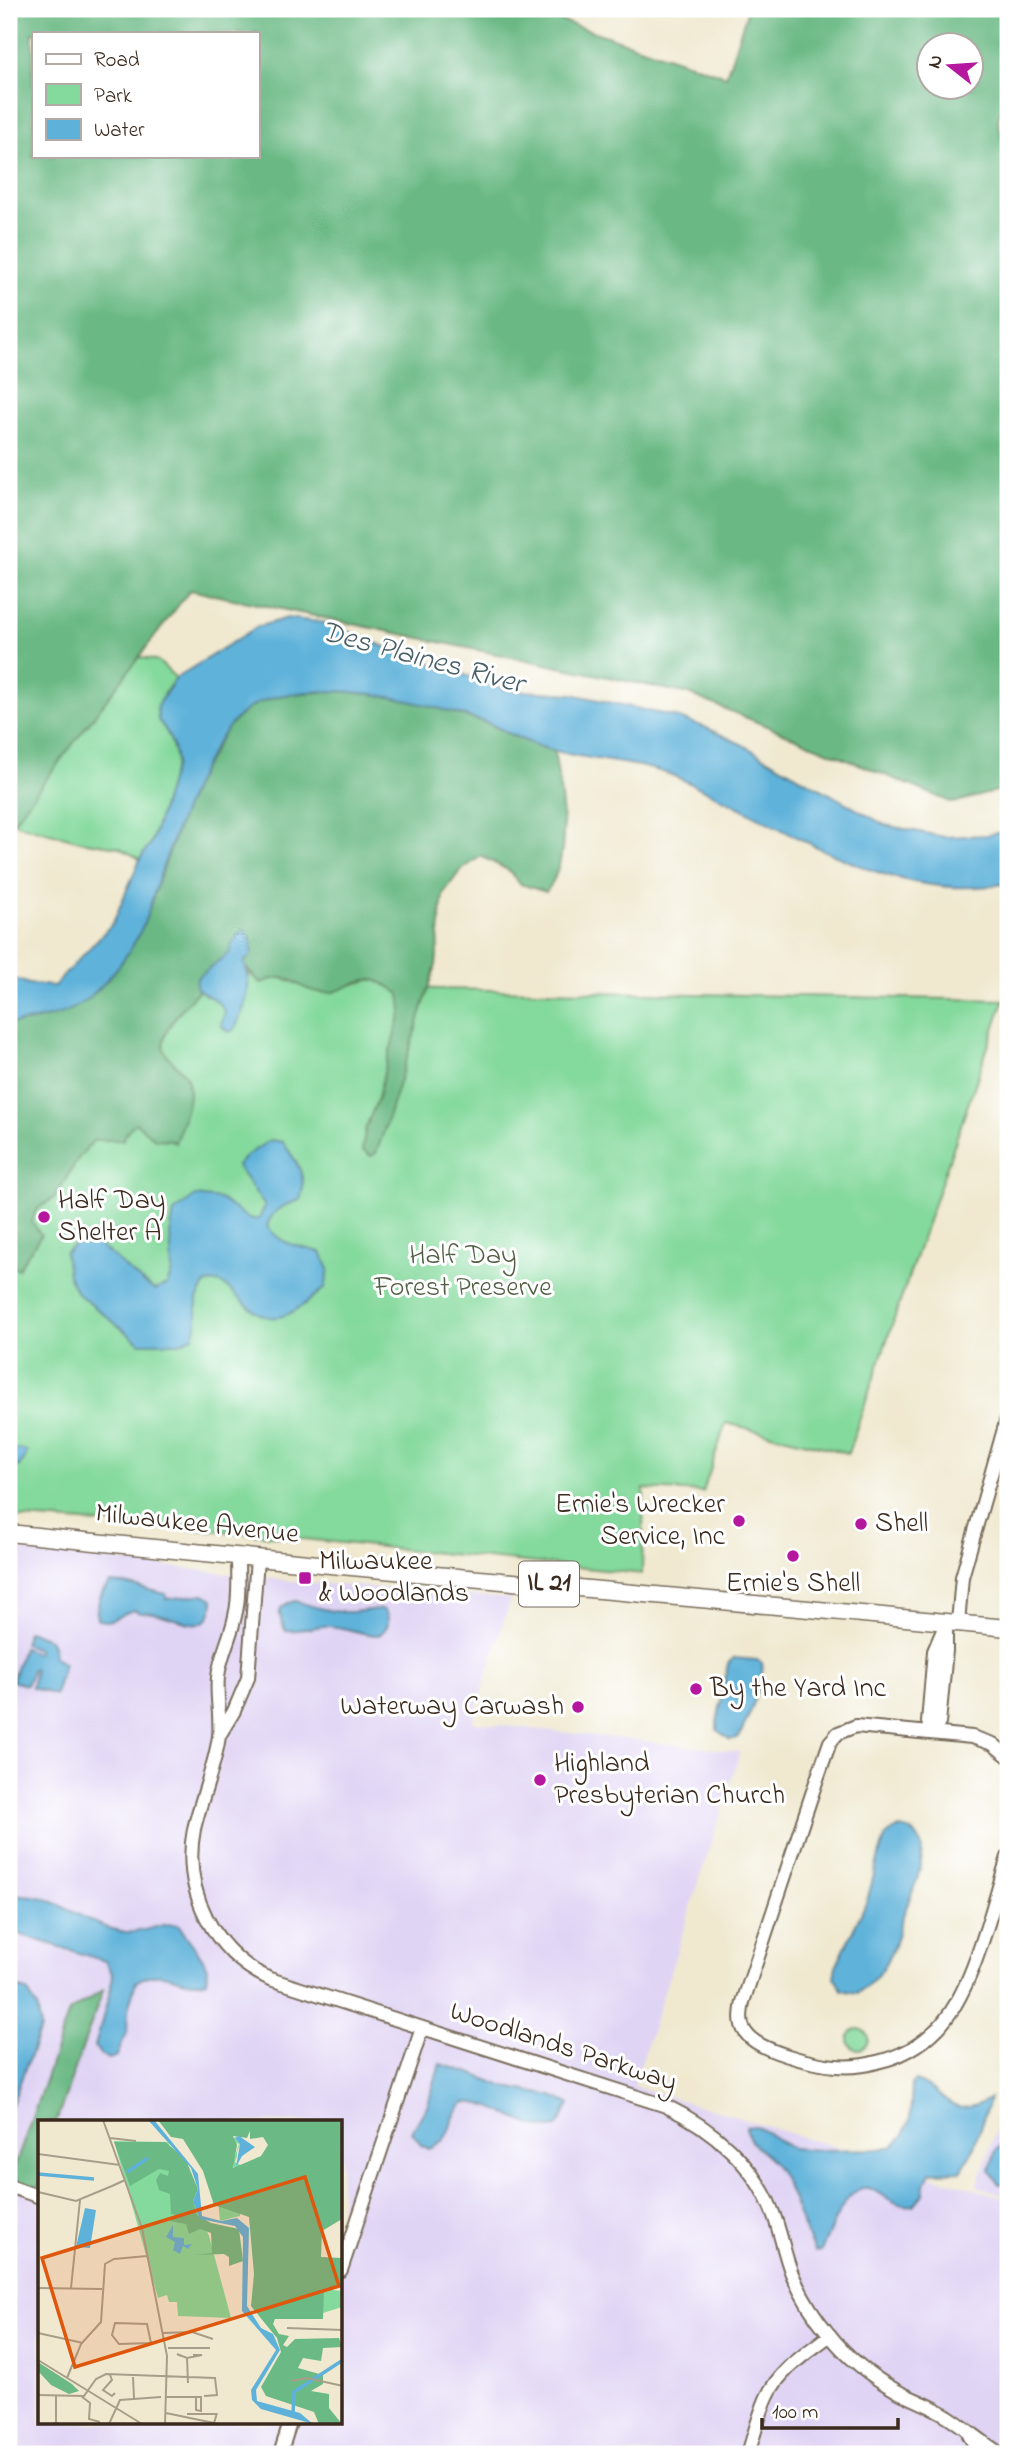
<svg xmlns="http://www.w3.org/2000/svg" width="1017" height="2463" viewBox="0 0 1017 2463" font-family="'Indie Flower',sans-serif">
	<rect width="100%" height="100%" fill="#fff"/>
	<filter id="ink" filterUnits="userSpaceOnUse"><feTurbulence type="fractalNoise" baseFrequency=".0143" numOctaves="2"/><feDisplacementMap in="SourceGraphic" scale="14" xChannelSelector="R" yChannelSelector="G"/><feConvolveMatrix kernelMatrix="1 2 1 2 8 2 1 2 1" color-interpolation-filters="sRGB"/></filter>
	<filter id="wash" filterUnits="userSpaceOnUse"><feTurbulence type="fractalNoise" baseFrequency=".00686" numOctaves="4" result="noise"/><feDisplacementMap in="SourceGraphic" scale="28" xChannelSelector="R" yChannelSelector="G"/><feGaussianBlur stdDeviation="1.57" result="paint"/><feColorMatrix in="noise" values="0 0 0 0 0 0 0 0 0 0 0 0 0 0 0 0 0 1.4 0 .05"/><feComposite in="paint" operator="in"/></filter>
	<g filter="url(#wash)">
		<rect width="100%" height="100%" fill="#f0e9d0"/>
		<!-- built -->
		<path fill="#e0d4f4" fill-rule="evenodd" d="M9 1548 293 1581 511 1599 472 1722 740 1752 634 2086 1008 2199V2454H9ZM40 2122H341V2423H40V2187L11 2178 16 2174Z
			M1008 2093V2196L977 2186Z"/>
		<!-- green -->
		<path fill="#84d99c" stroke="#60825d" stroke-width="2" d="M129 655 158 661 176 678 164 693 158 720C169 732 174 746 176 762L152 841 140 859 118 847 80 841 9 822Z
			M249 973 261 983 276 976 305 986 343 987 373 979 392 988 1004 1000 848 1453 726 1423 703 1492 644 1489 642 1574 234 1532 9 1517V994L89 983 247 985Z
			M848 2039a10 10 0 1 1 20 0a10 10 0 1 1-20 0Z"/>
		<!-- forest -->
		<path fill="#6bb984" stroke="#537251" stroke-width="2" fill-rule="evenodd" d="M9 9H526L726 76 748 9H1008V90L998 120 1003 139 1008 141V788L953 803 689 694 190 590 9 828ZM33 33H257V156H33ZM930 46H972V88H930Z
			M345 690 393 697 432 706 490 724 513 736 554 751C561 792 574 857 546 892L520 884 508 870 481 856 460 871 443 894 436 965 382 1137 376 1153 371 1156 362 1150 366 1127 378 1098 385 1068 402 1010 400 994C357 960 353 998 318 992 292 988 294 969 261 983 249 973 243 961 230 952L197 978 196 987 199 990C187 1003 154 1035 166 1054 172 1063 183 1069 187 1079 194 1098 181 1125 175 1143L171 1140 155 1139 136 1123 128 1130 123 1140H94L79 1157 55 1197 36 1210 32 1222 41 1235 18 1269 9 1267V1024L38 1020 142 928 193 785 227 728 245 711 263 700 290 694Z
			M103 1990 56 2122H40V2188L11 2178 69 2012Z"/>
		<!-- water -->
		<path fill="#5eb2da" stroke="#4c6e7c" stroke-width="2" d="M287 618 327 623 388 648 508 690 572 694 676 717 707 728 743 745 885 825 944 837 987 835 1008 831V883C887 908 781 821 676 777 638 761 596 762 556 751 541 748 524 741 510 734 503 731 496 726 488 723 424 703 359 684 290 694 275 696 258 701 245 711 204 741 174 836 157 884 152 899 148 916 141 930 129 956 103 989 79 1005 62 1017 30 1021 9 1024V977L29 984 54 986 113 923 140 859 152 841 176 762C174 746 169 732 158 720L157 706 176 678 257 627Z
			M244 929 251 941 252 954 244 962C254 986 245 1008 234 1030L228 1032 221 1025 225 1012C216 995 207 999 196 987L197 978 230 952 232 943Z
			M270 1140 283 1142C296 1162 309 1176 300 1200 284 1205 272 1209 267 1226 280 1245 300 1247 321 1252L329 1269 325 1288C307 1301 283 1328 258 1313 244 1305 234 1291 220 1282L206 1283 197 1299V1323L193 1336 180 1343H140L77 1293 68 1275 65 1253 75 1244 91 1240C115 1254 131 1277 155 1290L167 1285 172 1271 170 1235 174 1212 195 1196 220 1199 249 1219H259L265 1206 237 1166 246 1156Z
			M17 1449 27 1451C26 1461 19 1470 9 1466V1454Z
			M110 1583 125 1584 166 1594V1599L204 1594 213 1599C212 1648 166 1607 141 1613L134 1610C120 1613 111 1626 97 1619 95 1607 101 1591 110 1583Z
			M296 1601C312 1606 329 1612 345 1612 359 1613 371 1608 384 1610 391 1621 389 1627 379 1635 360 1635 343 1625 324 1626 310 1627 299 1632 285 1630 278 1614 275 1605 296 1601Z
			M28 1631C47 1638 52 1636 54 1657L64 1664 55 1695 31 1687 35 1670 33 1669 26 1685 12 1681 23 1648 36 1653 38 1652 37 1649 24 1644Z
			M734 1658 757 1660 762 1663C766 1678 746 1724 738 1738L730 1740 717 1730V1723L728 1663Z
			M900 1828C907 1829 914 1831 918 1838 931 1857 908 1901 901 1921 897 1934 896 1945 889 1957 881 1971 872 1985 857 1993L842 1990 834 1977 836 1966 867 1901 880 1852 886 1836 893 1830Z
			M9 1893C21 1897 35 1894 46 1899 73 1910 97 1928 126 1932 144 1934 162 1921 179 1925 188 1942 212 1962 207 1980 180 1989 166 1963 136 1982L128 2009 127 2031 117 2056 109 2059 101 2056 95 2046 111 1988 112 1973 105 1961 9 1931Z
			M9 1985 27 1991 38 2009 40 2029 9 2112Z
			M440 2064 471 2073 502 2086 552 2096 570 2104 557 2127C550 2128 542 2129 535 2126 512 2120 488 2100 464 2103 445 2120 457 2137 429 2149L421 2145 412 2132 428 2104Z
			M915 2081C949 2091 947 2124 990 2098L972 2152 961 2171 930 2172 924 2187V2193L914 2205C902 2207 893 2201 883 2196 878 2193 873 2189 868 2188 845 2185 829 2235 821 2251L815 2252C799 2225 794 2191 775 2165 763 2149 750 2149 746 2127L756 2126 791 2148 822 2150 880 2149 894 2146 904 2134 910 2120 912 2084Z
			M1008 2135V2183L999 2184 990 2170 995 2152Z"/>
	</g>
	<g filter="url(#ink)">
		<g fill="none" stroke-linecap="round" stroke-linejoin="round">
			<!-- minor casing -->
			<g stroke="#7a6d5c" stroke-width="16">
				<path id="minor" d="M238 1557C238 1577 240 1597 235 1616 231 1637 220 1656 218 1677 216 1697 221 1717 219 1736 215 1767 201 1798 194 1829 182 1890 213 1953 270 1979L666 2106C712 2128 754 2164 773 2213 781 2233 784 2254 792 2274 801 2295 813 2315 828 2333 847 2357 870 2376 897 2391 914 2400 933 2406 949 2417 967 2429 983 2443 1001 2454
					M958 1623 962 1577 1008 1415
					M932 1733 928 1722 934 1651 946 1623
					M932 1733 939 1723 946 1651V1630
					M219 1736 234 1711 248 1678 257 1559
					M1008 1756 993 1744 972 1737 856 1726 838 1733 830 1742 817 1779 743 2002C741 2013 739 2024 746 2033 758 2051 813 2064 835 2066 848 2067 864 2066 877 2062 899 2057 921 2045 937 2029 973 1994 992 1906 1008 1857
					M9 2186 40 2197
					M341 2270 422 2028
					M969 2435 980 2454
					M280 2454 290 2423
					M748 2454C754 2435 759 2415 767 2397 779 2370 807 2353 830 2335"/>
			</g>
			<!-- major casing -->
			<g stroke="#7a6d5c" stroke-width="19">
				<path id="major" d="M9 1533C341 1569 675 1595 1008 1628"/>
			</g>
			<!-- minor -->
			<use href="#minor" stroke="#fff" stroke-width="12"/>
			<!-- major -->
			<use href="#major" stroke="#fff" stroke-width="16"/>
		</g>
	</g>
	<!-- markers -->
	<g fill="#b5179e" stroke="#fff" stroke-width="2.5">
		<circle cx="44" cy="1217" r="7"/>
		<circle cx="739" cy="1521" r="7"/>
		<circle cx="861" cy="1524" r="7"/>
		<circle cx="793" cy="1556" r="7"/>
		<rect x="298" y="1571" width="14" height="14" rx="3.5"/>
		<circle cx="696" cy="1689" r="7"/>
		<circle cx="578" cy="1707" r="7"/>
		<circle cx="540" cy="1780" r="7"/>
	</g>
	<g text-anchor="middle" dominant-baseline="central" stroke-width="6" stroke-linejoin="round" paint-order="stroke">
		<!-- shield labels -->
		<rect fill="#fff" stroke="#766a62" stroke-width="2" x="519" y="1561.5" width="60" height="45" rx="5"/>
		<g font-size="26" font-weight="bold" fill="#3b2a1e">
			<text x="549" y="1584">IL 21</text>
		</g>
		<!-- poi labels -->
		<g font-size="28" fill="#3b2a1e" stroke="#fff" text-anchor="start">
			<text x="58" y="1201">Half Day<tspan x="58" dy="32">Shelter A</tspan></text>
			<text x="725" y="1505" text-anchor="end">Ernie's Wrecker<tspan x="725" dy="32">Service, Inc</tspan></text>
			<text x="875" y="1524">Shell</text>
			<text x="319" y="1562">Milwaukee<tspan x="319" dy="32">&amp; Woodlands</tspan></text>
			<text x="793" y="1584" text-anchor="middle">Ernie's Shell</text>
			<text x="710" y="1689">By the Yard Inc</text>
			<text x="564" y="1707" text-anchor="end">Waterway Carwash</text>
			<text x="554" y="1764">Highland<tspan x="554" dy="32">Presbyterian Church</tspan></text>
		</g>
		<!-- park labels -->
		<g font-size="28" fill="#515f44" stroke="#fff">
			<text x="463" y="1256">Half Day<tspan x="463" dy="32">Forest Preserve</tspan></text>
		</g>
		<!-- street labels -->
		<g font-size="28" fill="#3b2a1e" stroke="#fff">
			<text transform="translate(197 1525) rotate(6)">Milwaukee Avenue</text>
			<text transform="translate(563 2048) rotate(18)">Woodlands Parkway</text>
		</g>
		<!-- water labels -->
		<g font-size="30" font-style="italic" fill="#496069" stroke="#fff">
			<text transform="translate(422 659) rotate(15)">Des Plaines River</text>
		</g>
	</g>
	<!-- overview -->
	<g transform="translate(38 2120)">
		<rect width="304" height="304" fill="#f0e9d0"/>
		<path d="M201 15 197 18 202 24 199 32V36L197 42 202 45V96L182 101 180 81 196 49 195 42 201 24 195 22 196 18ZM76 21 130 22 171 116 193 198 140 196 139 182H131L129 175 120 178ZM285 169 304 171V187L285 193Z" fill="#84d99c"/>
		<path d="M120 0H304V99L284 111 283 137 304 138V166L286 170 285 199H237L235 204 241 214 251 216 245 225 249 227 257 219 301 218 304 227 285 228 283 241 265 238 260 248 285 255V264L273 271 291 274V288L304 304H281L276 292 228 276 223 267 243 232 239 218 213 186 216 154 211 97 176 85 165 51 145 19 133 17ZM212 11V19L225 17 230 25 223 36 195 48 199 25 195 16 209 18ZM76 22H127L147 38 160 69 155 81 159 95 173 103 201 109 205 141 191 146V137L186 134 156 135 174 133 173 113 162 109 151 114 148 104 132 101 138 95 133 94 132 74 121 70 118 60 122 53 130 56 131 51 121 49 92 66ZM0 242 34 264 41 271 31 274 13 265 0 251Z" fill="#6bb984" fill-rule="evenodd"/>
		<path d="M110 0H116L160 54 164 96 183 101 199 98 211 108 209 186 223 208 235 214 242 230 218 270 219 281 262 293 275 304 223 289 214 280 213 270 238 230 204 191 205 117 197 106 162 99 155 81 160 69 153 48ZM201 16 217 27 204 36 198 47 202 24 197 18ZM47 88 58 90 52 128 38 127ZM135 105V117L146 118V125L154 124 150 129 145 126 142 134 135 130 137 122 128 117Z" fill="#5eb2da"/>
		<path fill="none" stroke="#5eb2da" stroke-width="3.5" d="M89 52 110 38M0 54 56 59M255 294 256 272 305 240"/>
		<path fill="none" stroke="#a89d89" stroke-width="2" d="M26 0H64M65 0 104 108 129 236 127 304M72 18 98 21M0 34 82 45M85 61 74 66 87 60M0 72 38 81 74 66M0 168 64 169M33 168 42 80M77 203 109 204 113 223 81 224 74 215ZM249 208 305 210M0 213 45 223M125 213 154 212 175 219M130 228H172M143 236 139 234 149 238 164 235H155M149 238 150 263M0 240 104 304M72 255 74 260 65 270 74 276 77 273M95 257 96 278M29 258 43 224 63 202 67 144 76 139 109 136M253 261 269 258 305 266M0 275 46 276 58 259 68 254 177 258 179 275 166 276M18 275V304M43 276 52 283 51 299 62 302M127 277H163V291L158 290V277M128 293 176 303 179 293M149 294H179M71 304 82 280 123 277"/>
		<path fill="#df570d" fill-opacity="0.15" stroke="#df570d" stroke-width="3.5" d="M267 57 301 166 37 247 4 138Z"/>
		<rect width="304" height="304" fill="none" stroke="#3b2a1e" stroke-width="3.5"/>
	</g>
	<!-- margin -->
	<rect width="1017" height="2463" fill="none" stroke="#fff" stroke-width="35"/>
	<!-- legend -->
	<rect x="32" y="32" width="228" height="126" fill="#ffffff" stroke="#b1aaa5" stroke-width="2"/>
	<rect x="46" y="54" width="35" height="10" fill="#ffffff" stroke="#b1aaa5" stroke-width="2"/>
	<text x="94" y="66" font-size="21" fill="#3b2a1e">Road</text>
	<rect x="46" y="84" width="35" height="21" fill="#84d99c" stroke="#b1aaa5" stroke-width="2"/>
	<text x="94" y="102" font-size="21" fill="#3b2a1e">Park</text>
	<rect x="46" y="119" width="35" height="21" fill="#5eb2da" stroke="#b1aaa5" stroke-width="2"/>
	<text x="94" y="136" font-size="21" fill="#3b2a1e">Water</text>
	<!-- north arrow -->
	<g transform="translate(950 66) rotate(287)"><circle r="33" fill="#ffffff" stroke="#b1aaa5" stroke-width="2"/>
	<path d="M0-5L12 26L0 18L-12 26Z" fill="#b5179e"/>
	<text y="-10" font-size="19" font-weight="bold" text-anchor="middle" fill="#3b2a1e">N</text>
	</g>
	<!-- scale -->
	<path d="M762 2418v10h136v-10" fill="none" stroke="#3b2a1e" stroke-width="3.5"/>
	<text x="772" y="2418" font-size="21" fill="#3b2a1e" stroke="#ffffff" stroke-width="5" paint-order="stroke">100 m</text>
</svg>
